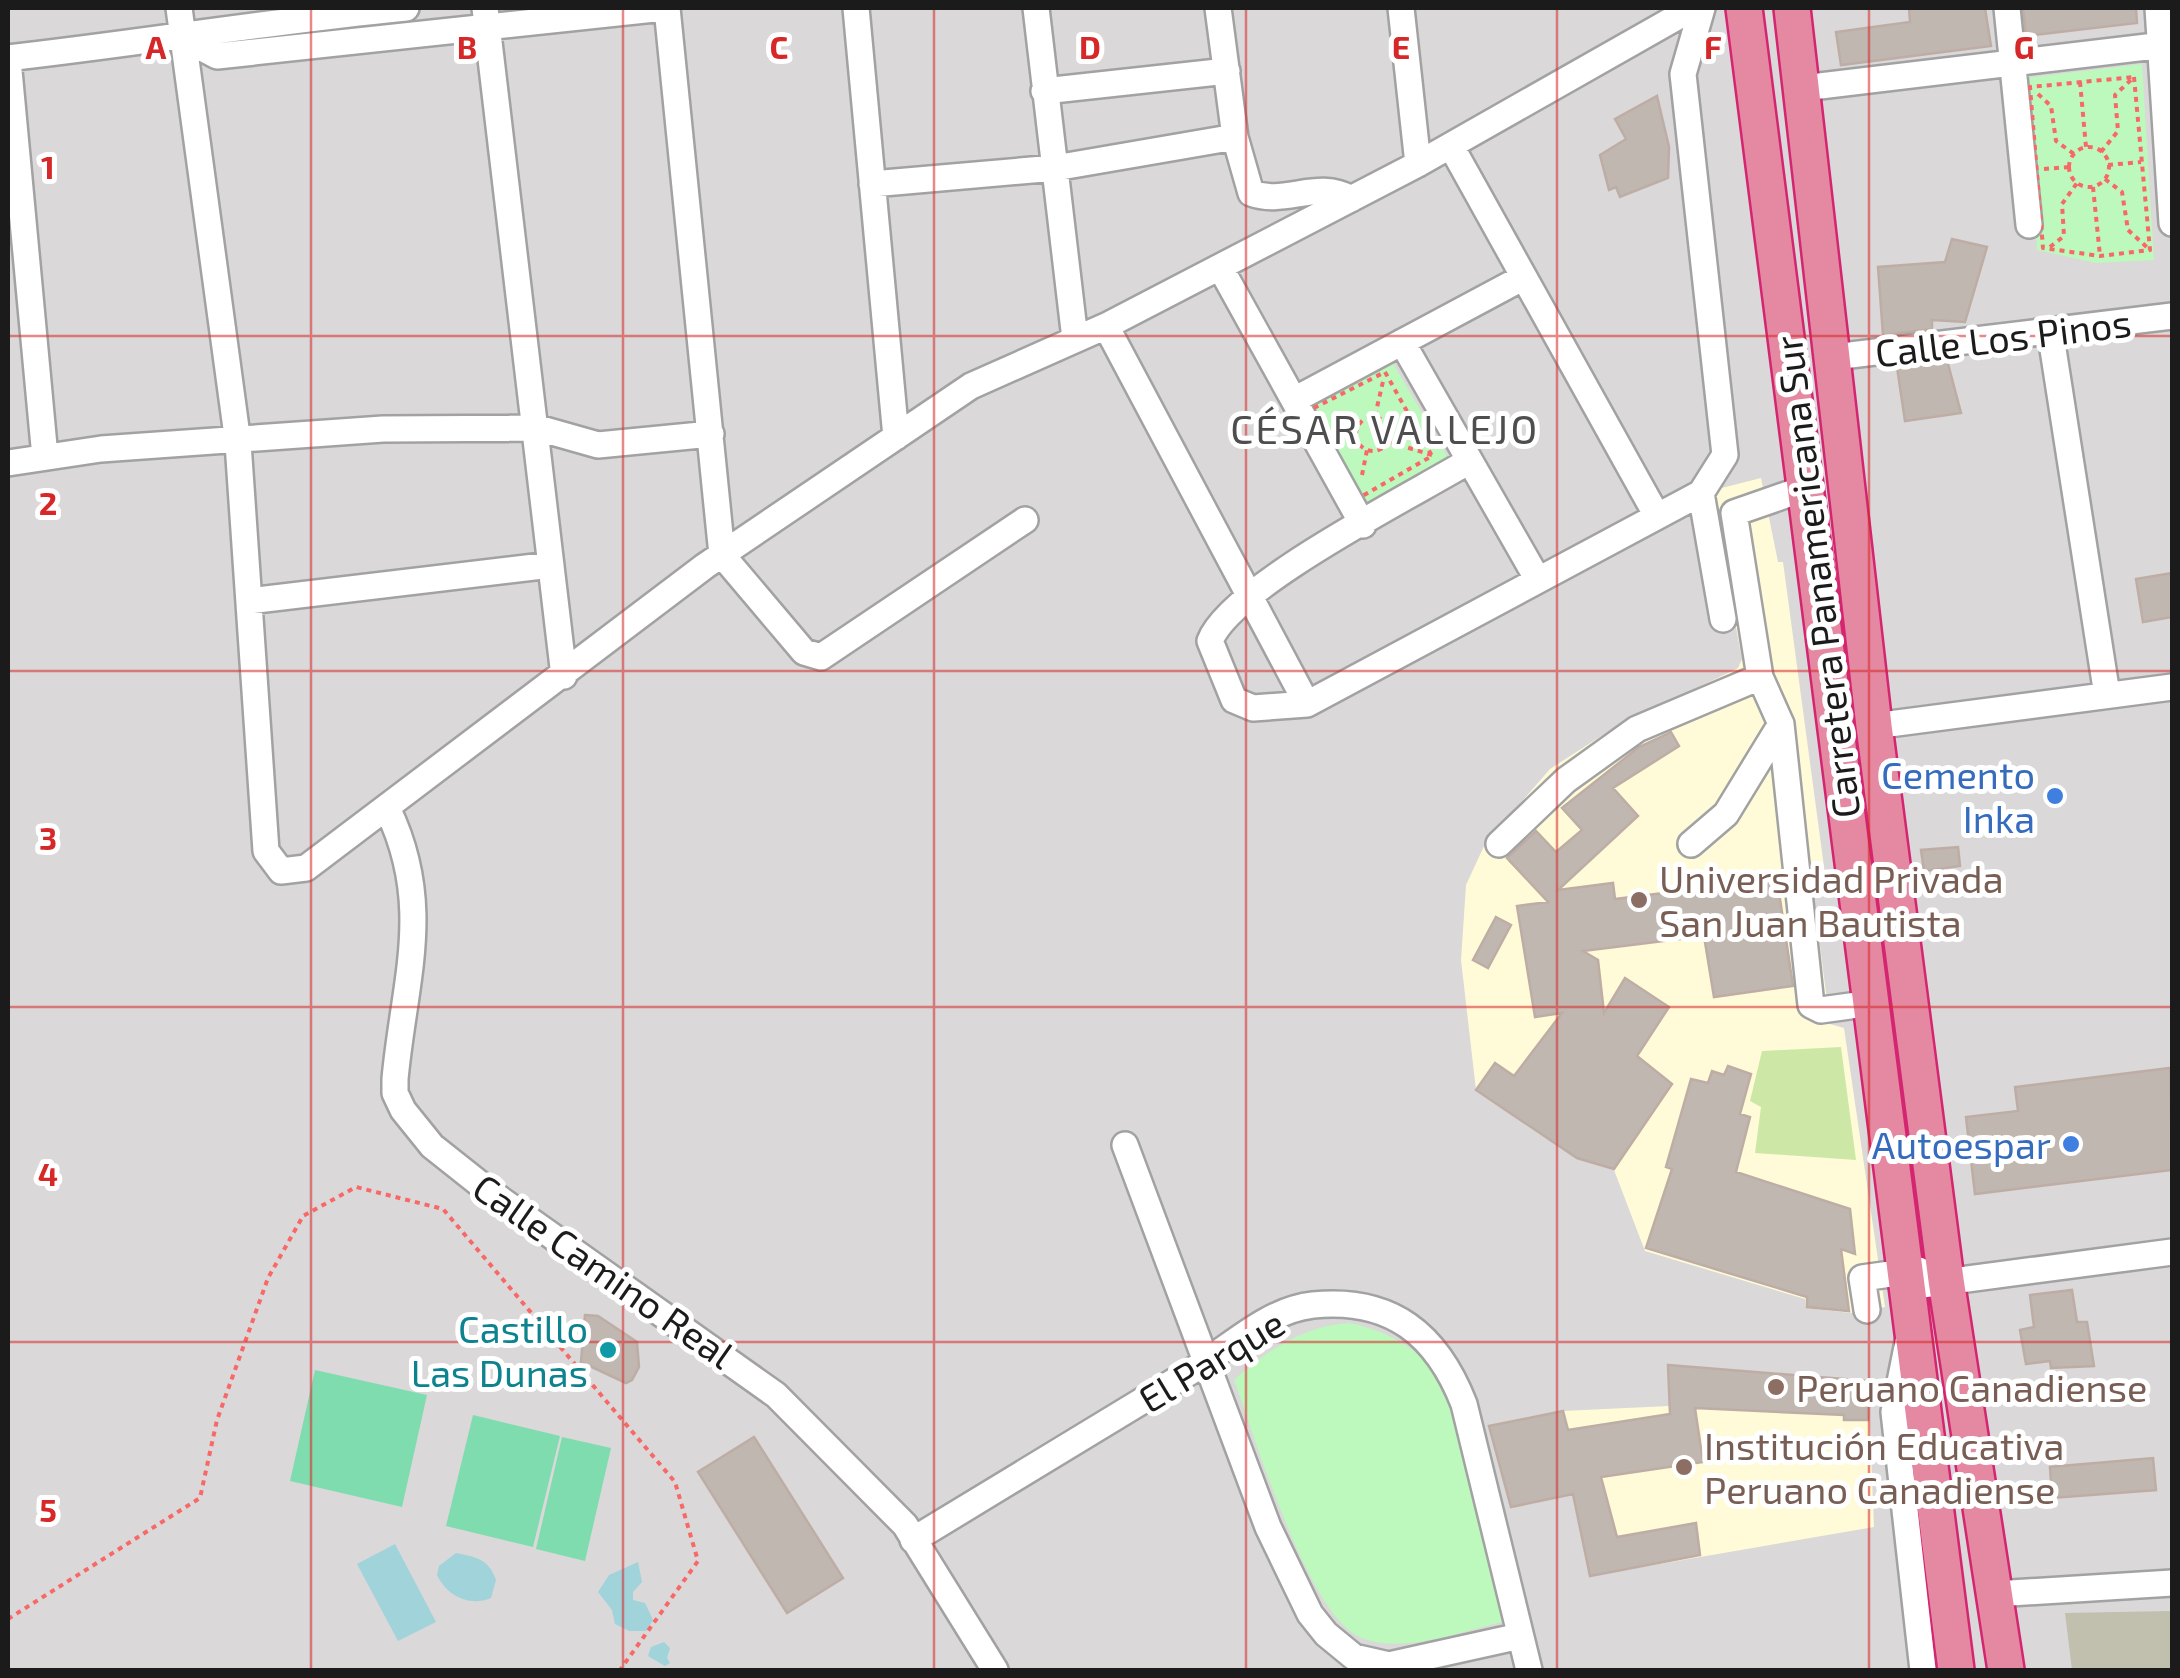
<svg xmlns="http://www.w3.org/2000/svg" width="2180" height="1678" viewBox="0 0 2180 1678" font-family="'Exo 2',sans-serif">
	<rect width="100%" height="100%" fill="#ede8e1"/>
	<!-- residential -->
	<path fill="#dad8d9" d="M8 8H2172V1670H8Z"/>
	<!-- education -->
	<path fill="#fffbd8" d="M1761 478 1778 562H1783L1827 889 1813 891 1830 1024 1844 1028 1885 1307 1851 1313 1806 1308 1805 1299 1645 1251 1614 1170 1577 1158 1476 1090 1461 960 1466 885 1485 844 1550 769 1612 729 1738 668 1742 659 1710 491Z
		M1868 1381 1874 1527 1590 1576 1573 1495 1511 1507 1489 1426 1563 1411 1669 1406Z"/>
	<!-- construction -->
	<path fill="#c1bfad" d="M2172 1611V1670H2072L2065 1613Z"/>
	<!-- grass -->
	<path fill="#cde8a6" d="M1841 1047 1856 1160 1755 1153 1761 1107 1750 1101 1762 1051Z"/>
	<!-- park -->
	<path fill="#bdf8bd" d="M2142 64 2154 260 2096 263 2037 250 2025 78Z
		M1390 358 1449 459 1358 508 1307 409Z
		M1349 1323C1388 1331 1421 1349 1444 1383L1506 1621C1465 1630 1404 1655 1362 1638 1308 1618 1255 1436 1234 1380 1268 1350 1303 1326 1349 1323Z"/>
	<!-- pitch -->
	<path fill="#7fdcaf" d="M315 1370 427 1395 402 1507 290 1481Z
		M473 1415 560 1436 533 1547 446 1526Z
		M562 1437 611 1448 585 1561 536 1549Z"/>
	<!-- water -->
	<path fill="#a1d3db" d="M395 1544 436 1622 398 1641 357 1564Z
		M456 1553C476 1557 489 1559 496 1580L491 1598C469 1607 447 1596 437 1575L439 1566Z
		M638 1562 642 1582 633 1592V1600L645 1603 653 1620 646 1631H629L615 1624 612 1610 598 1592 609 1575Z
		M664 1642 670 1648 667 1658 670 1663 665 1666 648 1656 651 1647Z"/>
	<!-- building -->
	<path fill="#c1b7b1" stroke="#beada4" stroke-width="2.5" d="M1909 8H1985L1991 46 1841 65 1836 32 1910 22Z
		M2023 8H2136L2137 23 2026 36Z
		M1657 96 1669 147 1668 178 1620 197 1616 187 1609 190 1600 155 1626 139 1615 119Z
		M1952 239 1987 247 1965 322 1932 320V329L1883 335 1878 267 1945 262Z
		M1947 360 1961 413 1905 421 1897 367Z
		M2172 573V617L2143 622 2136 579Z
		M1671 732 1679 746 1613 788 1638 816 1558 890 1613 883 1615 899 1777 879 1793 986 1714 997 1704 936 1583 951 1598 960 1604 1013 1625 978 1669 1007 1637 1056 1672 1084 1614 1169 1577 1158 1476 1090 1495 1063 1514 1076 1562 1013 1535 1017 1517 906 1548 902 1507 858 1536 831 1556 852 1582 830 1562 808 1639 747Z
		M1958 847 1960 866 1924 871 1921 850Z
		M1496 917 1511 925 1488 968 1473 960Z
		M1728 1066 1751 1074 1740 1114 1750 1117 1736 1172 1850 1209 1855 1254 1841 1249 1849 1311 1807 1307V1297L1646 1248 1672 1169 1666 1167 1691 1079 1708 1083 1712 1071 1724 1075Z
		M2170 1068 2172 1170 1975 1194 1966 1117 2018 1111 2015 1087Z
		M2072 1290 2077 1322H2087L2094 1366 2051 1368 2050 1361 2026 1364 2020 1330 2034 1327 2030 1295Z
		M585 1315 598 1316 637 1342 639 1367 632 1380 626 1383 581 1362Z
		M1668 1365 1868 1381V1420H1844V1415L1695 1408 1703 1462 1601 1477 1617 1537 1696 1523 1700 1555 1590 1576 1573 1494 1511 1507 1489 1426 1563 1411 1568 1430 1670 1414Z
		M754 1437 843 1578 787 1613 698 1472Z
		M2153 1458 2156 1490 2052 1498 2050 1467Z"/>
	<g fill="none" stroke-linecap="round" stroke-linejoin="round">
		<!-- minor casing -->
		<g stroke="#a2a2a2" stroke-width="30">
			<path id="minor" d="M179 8 238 443 266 851 281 871 306 868 705 566 971 386 1106 326 1418 164 1693 8
				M485 8 564 676
				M667 8 722 555 804 652 821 657 1025 520
				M856 8 896 437
				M1036 8 1075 339
				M1218 8 1235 137 1251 193C1285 206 1318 179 1351 199
				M1401 8 1418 164
				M2007 8 2029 225
				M2158 8 2172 223
				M183 38 217 56 664 8
				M8 58C141 43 272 21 406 8
				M8 60 45 457
				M1803 88 2172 44
				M1044 91 1227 71
				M1451 146 1657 516
				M872 184 1055 168 1235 137
				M1220 267 1363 525
				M1106 326 1307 704
				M2050 330 2107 695
				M1402 342 1538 580
				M1834 357 2172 316
				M1294 400 1524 277
				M1469 461C1413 495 1230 587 1210 641L1234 700 1253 708 1307 704 1701 493 1725 455 1683 74 1702 8
				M8 463 101 449 383 429 538 428 598 445 711 434
				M1803 489 1734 513 1760 677 1781 724 1811 1005 1821 1010 1872 1003
				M1701 493 1723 619
				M249 601 551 565
				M1874 726 2172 687
				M388 810C434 906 404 981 395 1079V1093L403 1110 432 1146 490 1192 776 1395 905 1525 995 1670
				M1499 844 1566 780 1637 729 1760 677
				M1691 844 1726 814 1781 724
				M1125 1145 1268 1527 1310 1614 1326 1634 1354 1657 1389 1665 1520 1636
				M1907 1287 2172 1252
				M1867 1310 1862 1278 1919 1270
				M1908 1342 1894 1412 1923 1670
				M913 1540C1007 1483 1100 1426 1193 1370 1231 1347 1267 1310 1313 1305 1392 1297 1437 1335 1464 1404L1529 1670
				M1995 1594 2172 1583"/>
		</g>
		<!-- highway casing -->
		<g stroke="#d42571" stroke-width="40">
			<path id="highway" d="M1744 8 1956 1670
				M1792 8 1874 726 1946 1280 2006 1670"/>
		</g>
		<!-- path -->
		<path stroke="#f86867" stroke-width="4" stroke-dasharray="5 5" stroke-linecap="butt" d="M2134 77 2150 250 2100 256 2043 248 2030 87Z
			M2080 82 2086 147
			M2038 94 2051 106 2056 141 2074 154
			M2069 167a20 20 0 1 1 40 0a20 20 0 1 1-40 0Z
			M2101 152 2118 131 2115 95 2134 77
			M2108 165 2141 162
			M2044 169 2070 167
			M2105 179 2122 192 2128 230 2150 250
			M2093 187 2100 256
			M2050 247 2064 236 2062 204 2077 183
			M1385 372 1432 456 1357 499 1308 411Z
			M1375 416 1384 377
			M1356 434a17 17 0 1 1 34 0a17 17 0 1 1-34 0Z
			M1332 420 1356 429
			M1389 442 1432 455
			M1362 475 1367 450
			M8 1619 200 1498 217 1420 268 1278 303 1216 356 1187 443 1209 675 1482 698 1561 620 1670"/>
		<!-- minor -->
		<use href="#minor" stroke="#fff" stroke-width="25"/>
		<!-- highway -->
		<use href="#highway" stroke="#e588a2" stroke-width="35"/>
	</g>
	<!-- grid -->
	<path fill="none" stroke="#d62828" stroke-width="2.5" stroke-opacity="0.55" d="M311 8V1670M623 8V1670M934 8V1670M1246 8V1670M1557 8V1670M1869 8V1670M8 336H2172M8 671H2172M8 1007H2172M8 1342H2172"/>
	<!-- markers -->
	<g fill="#3f7fe0" stroke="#fff" stroke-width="4">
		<circle cx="2055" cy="796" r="10"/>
		<circle cx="2071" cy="1144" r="10"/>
	</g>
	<g fill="#8d6e63" stroke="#fff" stroke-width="4">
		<circle cx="1639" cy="900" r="10"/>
		<circle cx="1776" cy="1387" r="10"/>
		<circle cx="1684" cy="1467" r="10"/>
	</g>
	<circle fill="#0f9aa8" stroke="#fff" stroke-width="4" cx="608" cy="1350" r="10"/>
	<g text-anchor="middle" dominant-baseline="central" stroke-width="10" stroke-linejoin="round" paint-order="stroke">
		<!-- street labels -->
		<g font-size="38" fill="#1b1b1b" stroke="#fff">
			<text transform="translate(2003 337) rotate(-7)">Calle Los Pinos</text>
			<text transform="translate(1816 577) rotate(-97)">Carretera Panamericana Sur</text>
			<text transform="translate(604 1270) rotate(35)">Calle Camino Real</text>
			<text transform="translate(1211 1360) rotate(-31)">El Parque</text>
		</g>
		<!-- shop labels -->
		<g font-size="38" fill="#366cbe" stroke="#fff" text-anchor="end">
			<text x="2035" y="774">Cemento<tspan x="2035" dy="44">Inka</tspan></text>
			<text x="2051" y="1144">Autoespar</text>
		</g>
		<!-- education labels -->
		<g font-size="38" fill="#785e54" stroke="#fff" text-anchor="start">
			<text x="1659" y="878">Universidad Privada<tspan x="1659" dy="44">San Juan Bautista</tspan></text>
			<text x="1796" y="1387">Peruano Canadiense</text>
			<text x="1704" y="1445">Institución Educativa<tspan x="1704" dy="44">Peruano Canadiense</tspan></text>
		</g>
		<!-- culture labels -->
		<g font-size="38" fill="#0d838f" stroke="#fff" text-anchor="end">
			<text x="588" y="1328">Castillo<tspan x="588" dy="44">Las Dunas</tspan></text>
		</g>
		<!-- neighbourhood labels -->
		<g font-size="40" letter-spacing="2.5" fill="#4e4e4e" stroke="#fff">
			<text x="1385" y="428">CÉSAR VALLEJO</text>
		</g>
	</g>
	<g font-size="32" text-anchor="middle" font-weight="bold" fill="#d62828" stroke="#fff" stroke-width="10" stroke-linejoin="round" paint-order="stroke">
		<text x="156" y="59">A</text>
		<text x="467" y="59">B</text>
		<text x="779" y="59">C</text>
		<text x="1090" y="59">D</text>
		<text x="1401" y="59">E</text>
		<text x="1713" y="59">F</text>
		<text x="2024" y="59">G</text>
		<text x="48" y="179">1</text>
		<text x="48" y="515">2</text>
		<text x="48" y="850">3</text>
		<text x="48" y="1186">4</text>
		<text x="48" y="1522">5</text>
	</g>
	<!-- border -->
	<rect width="2180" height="1678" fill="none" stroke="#1b1b1b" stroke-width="20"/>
</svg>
